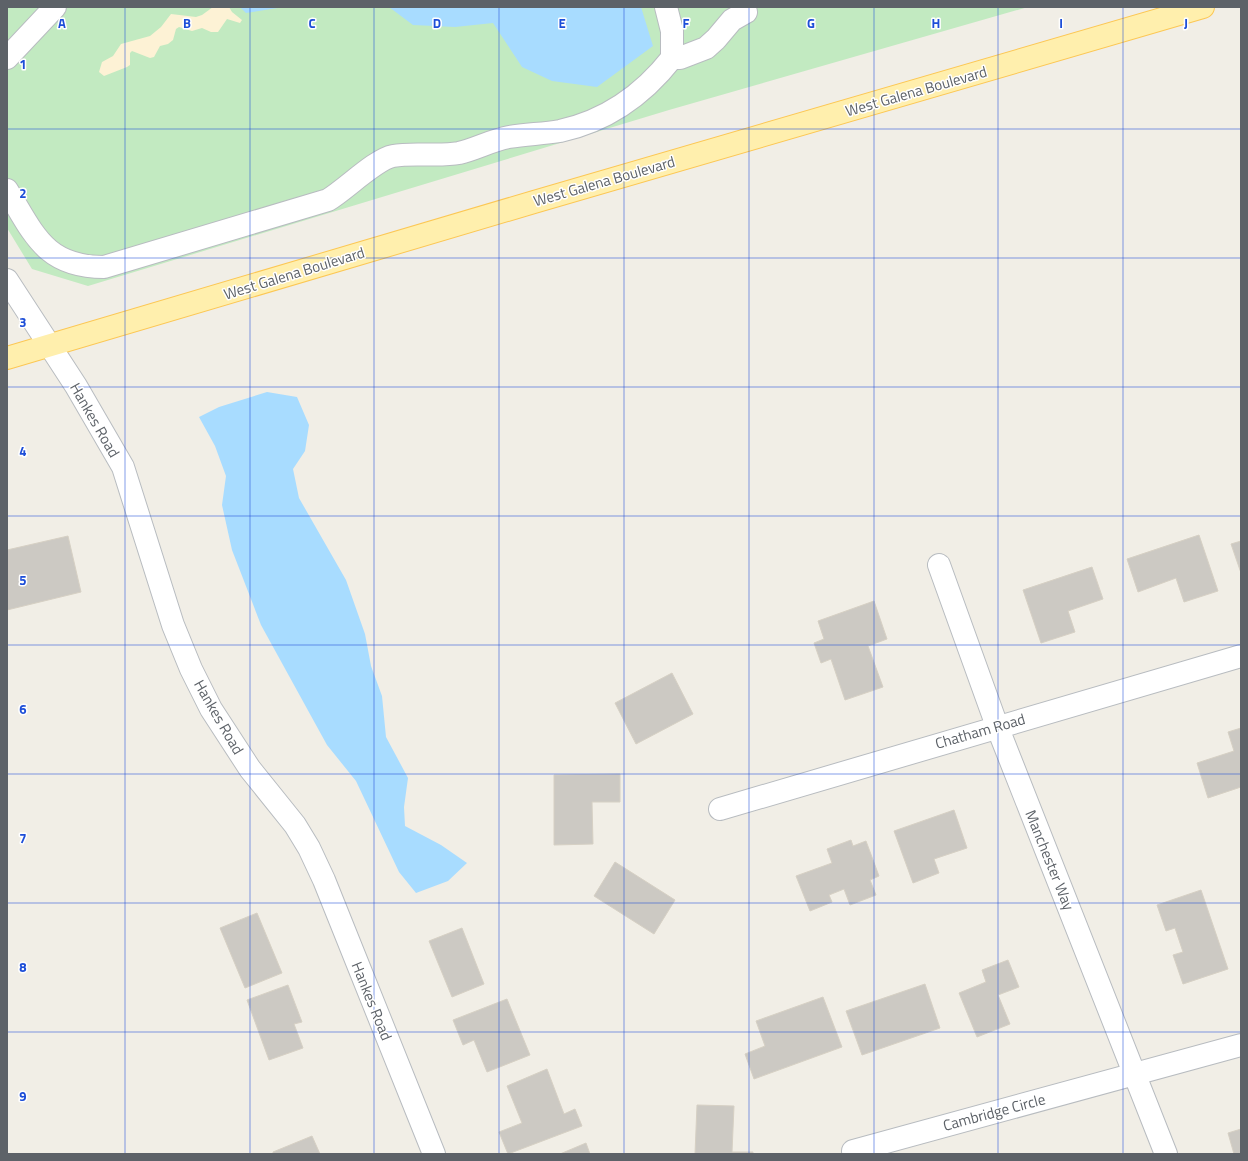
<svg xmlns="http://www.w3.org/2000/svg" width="1248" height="1161" viewBox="0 0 1248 1161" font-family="'Titillium Web',sans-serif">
	<rect width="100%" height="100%" fill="#f1eee6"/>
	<!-- green -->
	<path fill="#c2eac1" d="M7 7H1028L669 110 88 286 32 269 7 228Z"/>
	<!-- sand -->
	<path fill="#fdf2d5" d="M213 7H229L232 12 242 20 240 23 227 19 218 32H211L202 28 192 31 179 27 176 29 173 40 168 44 160 46 154 57 150 58 132 51 130 53V65L127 67 104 76 99 72 102 62 113 56 121 44 150 36 161 27 171 14 196 17 202 15Z"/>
	<!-- water -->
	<path fill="#a8dcff" d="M240 7H284L246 13Z
		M389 7H641L653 46 597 87 552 81 522 67 493 23 455 27 413 25Z
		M267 392 297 397 309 425 305 451 293 469 299 498 346 580 365 634 371 666 382 696 386 737 408 778 404 807 405 826 441 845 467 863 448 881 416 893 399 872 356 781 327 745 261 625 232 550 222 505 226 476 215 446 199 417 219 407Z"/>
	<!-- building -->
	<path fill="#ccc9c3" stroke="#d6d0c4" d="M1199 535 1218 591 1184 602 1176 578 1138 592 1127 559Z
		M68 536 81 592 7 610V550Z
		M1241 541V573L1231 544Z
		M1092 567 1103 599 1068 611 1075 632 1041 643 1023 590Z
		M874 601 887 639 868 646 883 687 845 700 831 659 821 663 814 643 824 639 818 621Z
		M672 673 693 714 636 744 615 703Z
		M1241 728V787L1208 798 1197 763 1234 751 1228 732Z
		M620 774V802H592L593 844 554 845V775Z
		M954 810 967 848 934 859 939 873 913 883 894 831Z
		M851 840 853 846 866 841 879 876 870 880 876 895 850 905 844 889 829 895 832 902 810 911 796 876 832 863 827 849Z
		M615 862 675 900 654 934 594 896Z
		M1201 890 1228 969 1183 984 1173 955 1183 952 1175 928 1166 931 1157 905Z
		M257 913 282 973 245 988 220 928Z
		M462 928 484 984 452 997 429 941Z
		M1008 960 1019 987 998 995 1010 1024 977 1037 959 993 986 982 982 970Z
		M925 984 940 1028 862 1055 846 1011Z
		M288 985 302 1022 294 1024 303 1048 269 1060 247 1000Z
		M823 997 842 1047 754 1079 745 1054 765 1046 756 1021Z
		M507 999 530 1055 487 1072 474 1040 463 1045 453 1020Z
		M547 1069 564 1114 575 1109 582 1126 508 1154 499 1132 522 1123 507 1086Z
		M697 1105 734 1106 732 1152H753V1154H695Z
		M1241 1129V1154H1234L1228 1133Z
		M312 1136 320 1154H273V1152Z
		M586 1143 590 1154H560Z"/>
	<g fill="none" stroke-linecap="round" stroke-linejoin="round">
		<!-- minor casing -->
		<g stroke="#b8bcc0" stroke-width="24">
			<path id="minor" d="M666 7 672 31V58H680L706 48 716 39 732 20 746 12
				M7 58 55 7
				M7 190C34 234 45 267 104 267L328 200C345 190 376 159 393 156 414 152 438 157 459 153 476 149 492 140 509 137 526 134 543 134 560 131 606 121 643 95 672 58
				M7 280 76 386 123 467 173 625 191 669 211 709 250 769 295 825 309 848 324 880 434 1154
				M939 565 997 726 1166 1154
				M720 809 1241 656
				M853 1151 1241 1045"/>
		</g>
		<!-- major casing -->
		<g stroke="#fcc754" stroke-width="24">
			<path id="major" d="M7 358 534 202 1203 7"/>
		</g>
		<!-- minor -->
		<use href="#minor" stroke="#fff" stroke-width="22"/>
		<!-- major -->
		<use href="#major" stroke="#ffefad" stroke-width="22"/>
	</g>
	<!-- grid -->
	<path fill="none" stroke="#1d4ed8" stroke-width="1" stroke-opacity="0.55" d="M125 7V1154M250 7V1154M374 7V1154M499 7V1154M624 7V1154M749 7V1154M874 7V1154M998 7V1154M1123 7V1154M7 129H1241M7 258H1241M7 387H1241M7 516H1241M7 645H1241M7 774H1241M7 903H1241M7 1032H1241"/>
	<g text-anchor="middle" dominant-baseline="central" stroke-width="3" stroke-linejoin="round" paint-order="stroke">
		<!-- street labels -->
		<g font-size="15" fill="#5d6268" stroke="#fff">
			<text transform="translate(916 91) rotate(-16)">West Galena Boulevard</text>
			<text transform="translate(604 181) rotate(-16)">West Galena Boulevard</text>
			<text transform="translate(294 273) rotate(-17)">West Galena Boulevard</text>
			<text transform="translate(95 420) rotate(60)">Hankes Road</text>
			<text transform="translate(219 717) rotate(60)">Hankes Road</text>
			<text transform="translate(980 731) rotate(-16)">Chatham Road</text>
			<text transform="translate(1050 860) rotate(68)">Manchester Way</text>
			<text transform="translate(372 1001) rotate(68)">Hankes Road</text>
			<text transform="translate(994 1112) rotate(-15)">Cambridge Circle</text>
		</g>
	</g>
	<g font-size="13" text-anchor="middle" font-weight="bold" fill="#1d4ed8" stroke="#fff" stroke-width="3" stroke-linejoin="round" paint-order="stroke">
		<text x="62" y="28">A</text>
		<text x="187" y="28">B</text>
		<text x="312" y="28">C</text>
		<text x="437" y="28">D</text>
		<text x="562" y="28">E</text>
		<text x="686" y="28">F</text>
		<text x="811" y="28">G</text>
		<text x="936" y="28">H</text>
		<text x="1061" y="28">I</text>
		<text x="1186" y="28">J</text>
		<text x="23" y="69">1</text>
		<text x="23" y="198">2</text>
		<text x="23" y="327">3</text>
		<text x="23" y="456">4</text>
		<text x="23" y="585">5</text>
		<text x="23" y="714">6</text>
		<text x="23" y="843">7</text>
		<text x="23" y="972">8</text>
		<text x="23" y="1101">9</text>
	</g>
	<!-- border -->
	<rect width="1248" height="1161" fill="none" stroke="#5d6268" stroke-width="16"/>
</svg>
